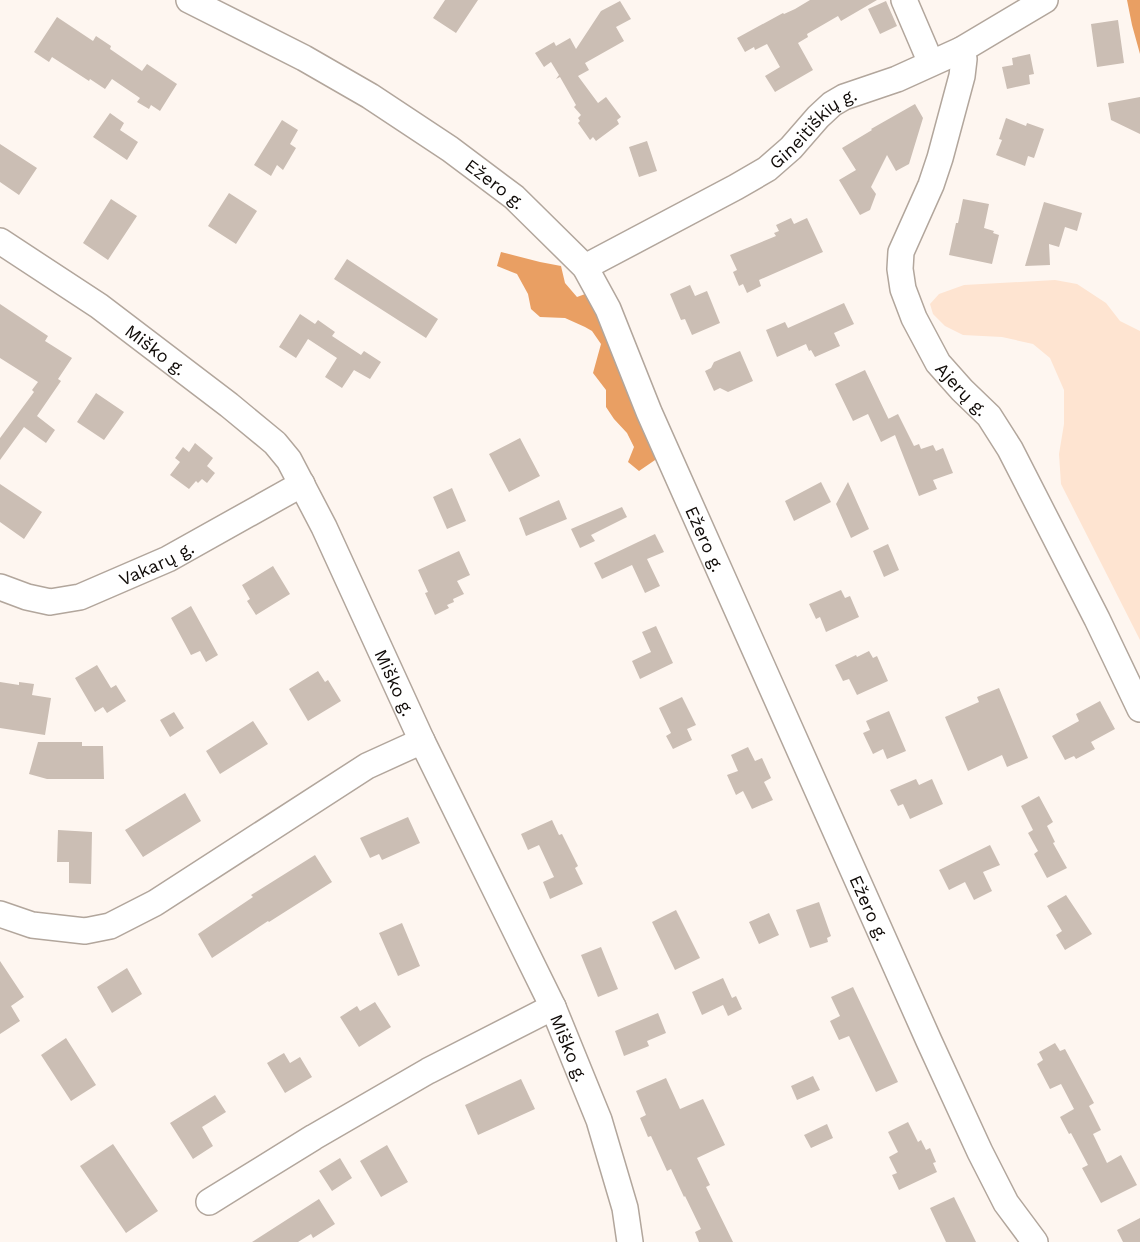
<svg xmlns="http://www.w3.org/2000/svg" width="1140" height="1242" viewBox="0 0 1140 1242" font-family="'Work Sans',sans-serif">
	<rect width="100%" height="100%" fill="#fef6f0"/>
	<!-- green -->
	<path fill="#fee4d1" d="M1055 280 1077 284 1106 303 1120 321 1140 331V640L1061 484 1059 454 1064 424V390L1050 358 1033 344 1002 337 963 335 945 326 933 314 930 304 939 294 964 285Z"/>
	<!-- forest -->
	<path fill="#e99f63" d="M1127 0H1140V54L1132 25Z
		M501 252 540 262 561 266 565 283 577 297 588 293 658 458 639 471 628 462 634 447 627 433 614 419 606 407V390L593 373 601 344 592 331 585 327 565 318 540 317 531 309 528 294 517 274 497 266Z"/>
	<!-- building -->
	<path fill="#cbbeb4" d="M445 0H478L456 33 433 18Z
		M810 0H877L841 21 838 16 807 34 808 37 798 43 813 70 775 92 765 76 780 67 767 44 755 50 754 47 745 52 737 38 783 13 784 14 795 9Z
		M620 1 631 19 616 27 624 41 585 63 589 70 578 76 598 103 606 97 621 117 617 120 619 124 596 141 593 137 590 140 578 123 580 121 578 118 581 115 574 107 576 105 560 77 556 79 559 75 551 62 544 67 535 53 554 42 556 46 570 38 576 49 601 11Z
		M886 1 897 26 880 34 868 9Z
		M57 17 93 41 96 36 111 46 110 49 142 71 147 64 177 84 160 111 151 105 149 109 137 102 140 98 112 79 105 89 90 79 89 81 52 57 49 62 34 52Z
		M1118 20 1124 63 1097 67 1091 24Z
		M1030 54 1034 74 1029 75 1030 84 1007 89 1002 67 1013 65 1012 58Z
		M1140 97V134L1111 120 1108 103Z
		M915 104 923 118 909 164 896 171 887 155 871 187 876 194 870 210 860 215 839 180 856 170 842 148 872 130 871 129Z
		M110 113 124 123 120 130 138 142 127 160 93 137Z
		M1006 118 1026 126 1027 123 1044 129 1034 158 1028 156 1025 166 996 155 1002 140 999 139Z
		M282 120 298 130 290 144 296 148 283 170 277 165 271 176 254 165Z
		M647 141 657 171 639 177 629 147Z
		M0 144 37 168 19 195 0 182Z
		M229 193 257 211 236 244 208 226Z
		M111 199 137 216 108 260 83 243Z
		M963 199 989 204 984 228 994 231 993 233 999 235 992 264 949 255 956 223H958Z
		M1044 202 1082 213 1077 231 1065 227 1059 247 1049 244 1050 265 1025 266Z
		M791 218 794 224 807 218 823 252 759 280 761 286 747 293 743 284 739 286 733 272 737 270 730 255 776 236 774 233 779 231 776 225Z
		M347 259 438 319 426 338 334 279Z
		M690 285 695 296 707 291 720 323 692 335 685 319 681 320 670 294Z
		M844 303 854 324 834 333 840 346 815 357 811 350 809 351 806 344 777 357 766 330 785 322 788 328Z
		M0 304 48 336 45 341 72 358 58 379 61 381 37 416 55 430 46 443 24 427 0 460V438L34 392 32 390 38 382 0 358Z
		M300 314 315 324 318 320 335 332 332 336 361 355 364 351 381 362 370 379 354 370 342 388 325 377 337 358 308 339 296 358 279 347Z
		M740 351 753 381 728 392 720 388 714 391 705 371 711 368 714 362Z
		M865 370 889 420 888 419 898 414 914 446 919 444 921 449 933 445 936 451 943 448 953 473 933 480 937 489 919 496 895 435 881 442 868 414 853 421 835 384Z
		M96 393 124 412 104 440 77 422Z
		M520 438 540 476 509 492 489 454Z
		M195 443 213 458 207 466 215 473 207 483 202 479 198 483 196 481 189 489 170 475 180 462 175 458 183 447 189 452Z
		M821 482 831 502 794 521 785 501Z
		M848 482 869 529 851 538 836 504Z
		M0 484 42 512 24 539 0 522Z
		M452 488 466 521 447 529 433 497Z
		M559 500 567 519 526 536 519 518Z
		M622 507 627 517 591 535 595 541 580 548 571 529Z
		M655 534 664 552 647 559 660 586 645 593 632 565 602 579 594 563Z
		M888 544 899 570 884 577 873 551Z
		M459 551 470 575 457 581 464 594 453 599 454 602 447 605 449 608 435 615 425 593 428 592 418 570Z
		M273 566 290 594 256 615 247 601 250 599 242 585Z
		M841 590 845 598 850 596 859 617 826 632 820 617 816 619 809 604Z
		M191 606 218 655 206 662 200 651 191 655 171 618Z
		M656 626 673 663 640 679 632 661 651 652 642 632Z
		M869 651 873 658 877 656 888 681 857 695 849 679 843 681 835 665 856 655 857 657Z
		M97 665 111 688 116 685 126 701 107 713 103 707 95 712 75 678Z
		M318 671 325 682 328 680 341 701 308 721 289 689Z
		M0 682 19 685V682L34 684 32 695 51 698 45 735 0 728Z
		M999 688 1028 758 1007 767 1002 755 968 771 945 717 979 702 977 697Z
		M682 697 696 725 687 729 692 740 673 749 666 736 671 733 659 708Z
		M1100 701 1115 729 1091 742 1095 749 1076 759 1074 756 1065 760 1052 736 1079 721 1076 714Z
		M889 711 906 751 887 759 883 749 873 754 863 733 870 730 866 721Z
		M174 712 184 728 170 737 160 720Z
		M253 721 268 744 220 774 206 751Z
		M38 742H82V746H103L104 779H47L29 774Z
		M748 747 755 761 762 758 771 778 764 782 773 800 752 809 743 791 736 795 727 775 738 771 731 755Z
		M916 779 919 785 932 779 943 804 910 819 903 804 898 806 890 790Z
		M185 793 201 821 143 857 125 830Z
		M1039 796 1053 822 1047 826 1055 842 1053 843 1067 868 1047 878 1034 854 1038 851 1028 833 1033 830 1021 806Z
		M408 817 420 843 382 860 379 854 370 858 360 838Z
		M552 820 559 835 562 834 578 866 575 868 583 884 550 899 543 882 554 877 539 845 528 850 521 834Z
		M58 830 92 832 91 884 69 883V862H57Z
		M990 845 1000 865 983 872 992 891 974 900 965 882 949 890 939 870Z
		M315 855 332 882 269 922 268 921 212 958 198 934 253 897 251 895Z
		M1066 895 1092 934 1065 950 1056 935 1062 931 1047 906Z
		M819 902 831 936 827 938 828 942 810 948 796 910Z
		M676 910 700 958 675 970 652 922Z
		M769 913 779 935 759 944 749 922Z
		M402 923 420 966 398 976 379 933Z
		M601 947 618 989 598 997 581 955Z
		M0 961 24 997 11 1006 20 1021 0 1034Z
		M127 968 142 994 112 1013 97 987Z
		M723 978 732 998 736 996 742 1009 728 1016 723 1005 702 1015 692 992Z
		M853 987 898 1082 876 1092 849 1036 839 1040 830 1021 840 1016 831 997Z
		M375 1002 391 1027 359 1047 340 1017 357 1006 360 1011Z
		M658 1013 666 1033 647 1041 649 1046 624 1056 615 1031Z
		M66 1038 96 1085 71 1101 41 1055Z
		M1055 1043 1060 1051 1065 1049 1094 1103 1089 1106 1101 1130 1093 1134 1107 1163 1121 1155 1137 1185 1101 1203 1082 1168 1088 1165 1071 1133 1069 1134 1060 1117 1074 1109 1061 1084 1050 1089 1037 1064 1043 1060 1039 1052Z
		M284 1053 290 1063 300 1057 312 1077 285 1093 267 1063Z
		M813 1076 820 1090 797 1100 791 1086Z
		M666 1078 680 1109 703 1099 725 1145 697 1158 710 1185 706 1187 733 1242H699L695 1232 701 1229 685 1196 684 1197 671 1169 667 1171 651 1136 648 1137 640 1118 646 1115 636 1091Z
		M521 1079 535 1109 478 1135 465 1105Z
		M215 1095 226 1112 202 1127 213 1146 193 1159 170 1123Z
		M908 1122 918 1142 921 1140 926 1150 930 1148 936 1162 933 1163 937 1172 899 1190 892 1175 897 1173 889 1157 898 1152 888 1132Z
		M827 1124 833 1138 811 1148 804 1135Z
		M113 1144 158 1211 126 1233 80 1166Z
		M387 1145 408 1182 381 1197 360 1161Z
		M340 1158 352 1178 332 1191 319 1171Z
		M954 1197 976 1242H946L930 1208Z
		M319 1199 335 1224 313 1238 311 1234 298 1242H252Z
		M1140 1218V1242H1123L1117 1230Z"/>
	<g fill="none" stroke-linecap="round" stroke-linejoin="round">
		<!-- minor casing -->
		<g stroke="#b2a69c" stroke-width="28">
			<g id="minor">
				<path id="s1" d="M189 0 304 58 370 96 450 149 514 197 585 267 608 309 649 412 929 1041 980 1152 1006 1203 1035 1242"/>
				<path d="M904 0 931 63"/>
				<path id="s2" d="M961 50 964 59 962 76 940 158 931 185 901 252 900 269 903 289 914 318 938 363 962 390 989 416 1010 449 1097 619 1140 709"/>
				<path id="s3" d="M0 241 99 306 229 405 275 443 289 460 324 527 422 741 553 1007 599 1120 625 1208 630 1242"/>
				<path id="s4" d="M585 267 736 187 767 169 791 148 818 117 832 104 844 97 897 79 961 50 1045 0"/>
				<path id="s5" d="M0 587 27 597 50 602 80 597 168 559 302 484"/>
				<path d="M0 914 32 925 85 931 110 926 155 903 367 766 422 741"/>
				<path d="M209 1202 314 1137 428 1071 553 1007"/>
			</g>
		</g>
		<!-- minor -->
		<use href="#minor" stroke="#fff" stroke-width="25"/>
	</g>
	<g text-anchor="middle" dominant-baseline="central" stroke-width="5" stroke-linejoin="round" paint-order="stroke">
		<!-- street labels -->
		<g font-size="18" fill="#0f0a07" stroke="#fef6f0">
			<text stroke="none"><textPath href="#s4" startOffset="269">Gineitiškių g.</textPath></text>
			<text stroke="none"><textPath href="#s1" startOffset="358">Ežero g.</textPath></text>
			<text stroke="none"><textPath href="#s3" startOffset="190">Miško g.</textPath></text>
			<text stroke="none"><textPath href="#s2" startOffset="368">Ajerų g.</textPath></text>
			<text stroke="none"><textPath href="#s1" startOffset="778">Ežero g.</textPath></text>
			<text stroke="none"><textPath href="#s5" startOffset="166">Vakarų g.</textPath></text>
			<text stroke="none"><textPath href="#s3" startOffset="610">Miško g.</textPath></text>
			<text stroke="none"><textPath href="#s1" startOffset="1182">Ežero g.</textPath></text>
			<text stroke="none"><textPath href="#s3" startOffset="1015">Miško g.</textPath></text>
		</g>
	</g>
</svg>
